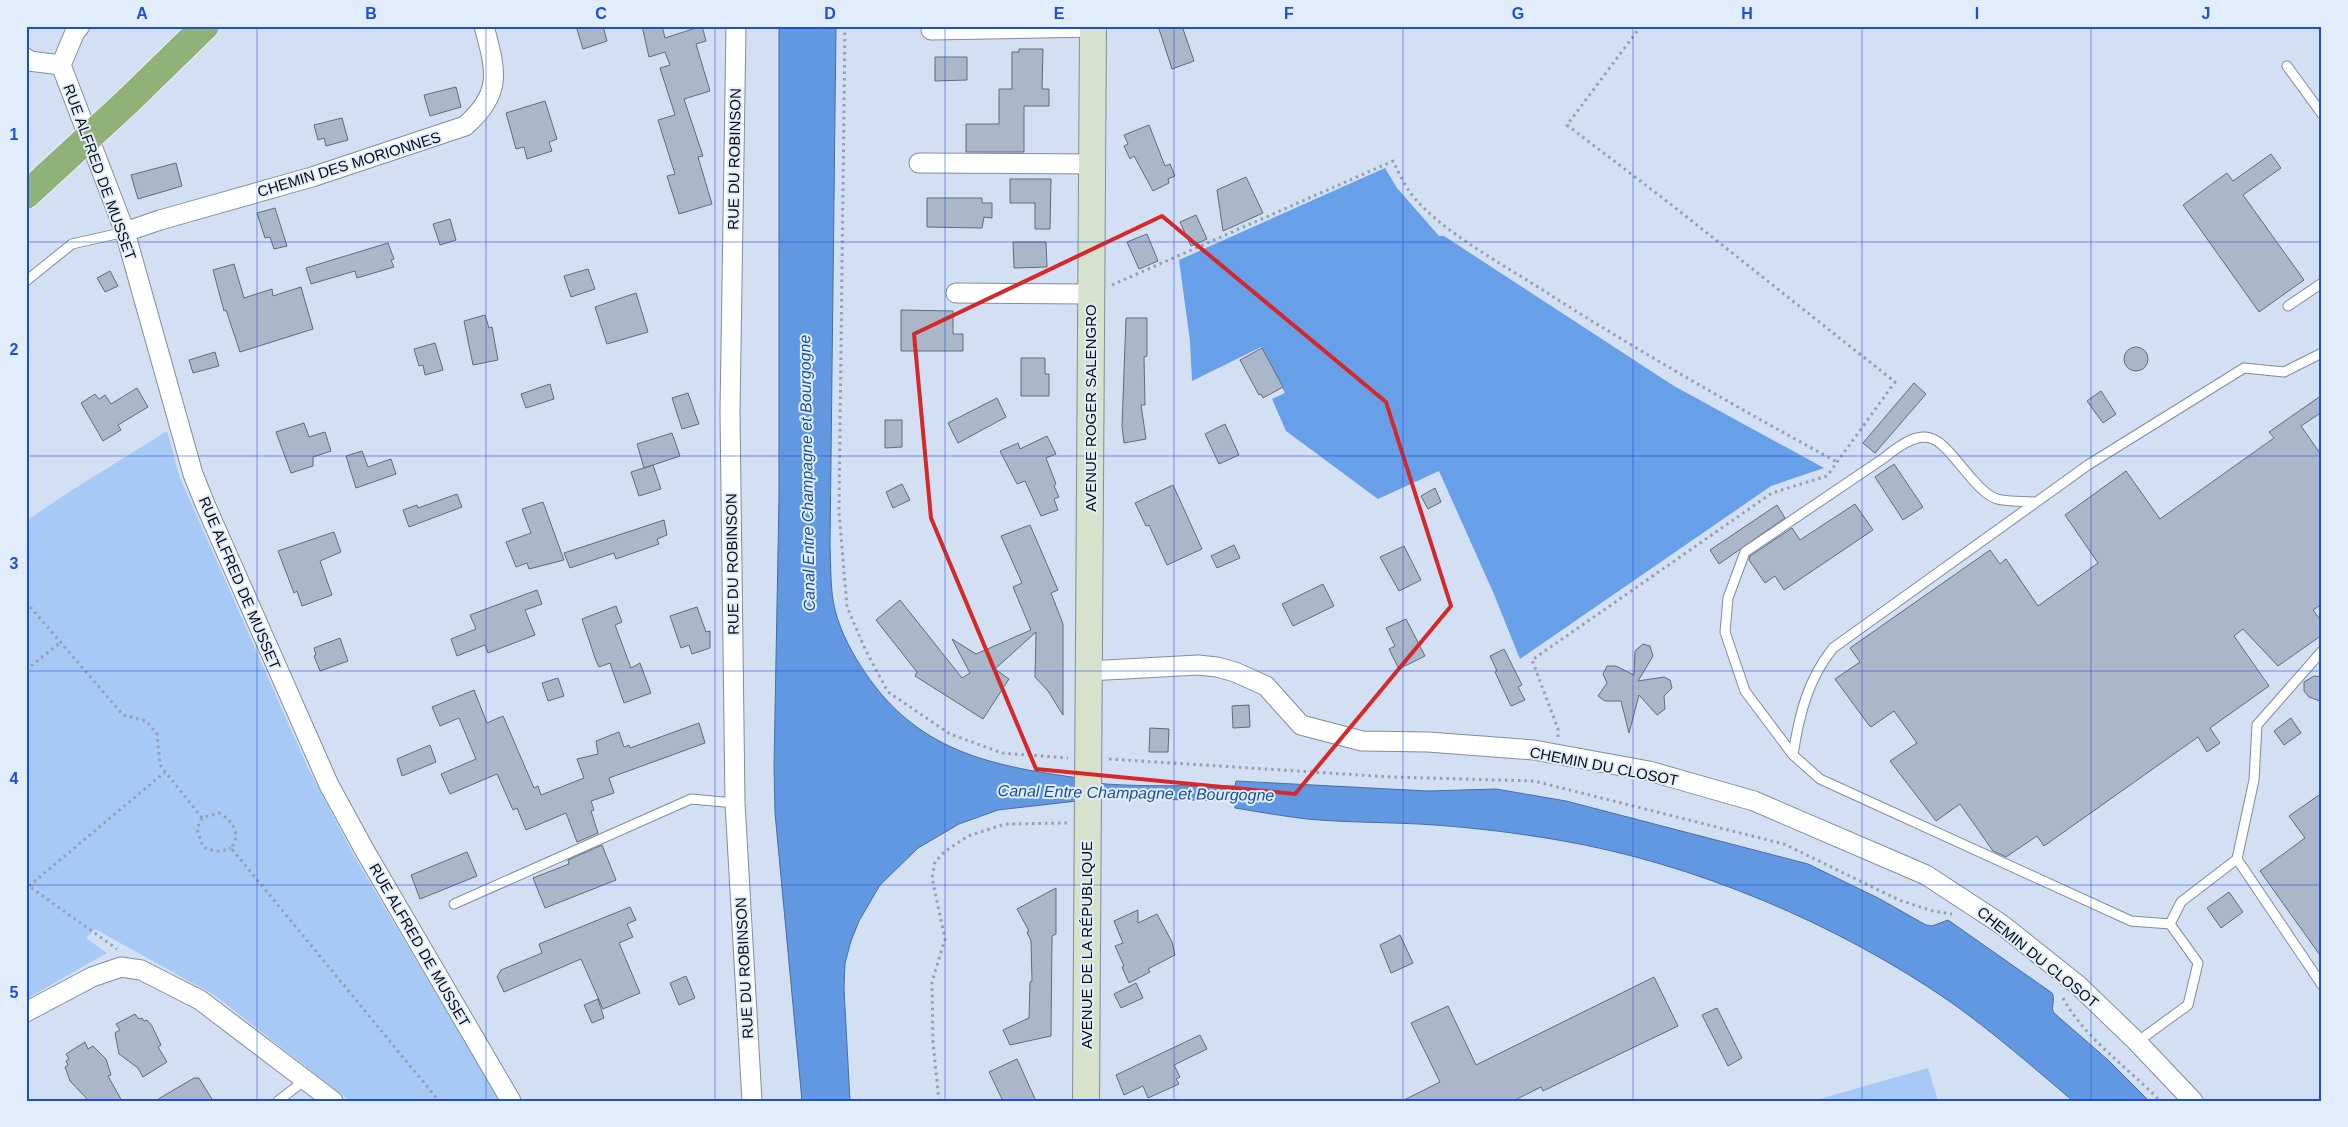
<svg xmlns="http://www.w3.org/2000/svg" width="2348" height="1127" viewBox="0 0 2348 1127" font-family="Arial,sans-serif">
	<rect width="100%" height="100%" fill="#d3e0f3"/>
	<!-- green -->
	<path fill="#a7c9f5" d="M167 431 180 478 308 768 353 854 500 1101H350L214 995 95 929 86 938 107 953 26 999V521L69 492Z
		M1928 1068 1938 1101H1813Z"/>
	<!-- forest -->
	<path fill="#679fe8" d="M1385 168 1397 188 1439 236H1444L1674 386 1824 468 1771 486 1520 659 1493 592 1439 471 1378 499 1286 431 1272 399 1285 393 1261 347 1192 381 1190 341 1179 260Z"/>
	<!-- water -->
	<path fill="#6198e1" stroke="#476ea3" d="M779 26H836L830 545C831 567 830 589 835 610 841 633 853 655 866 674 916 747 982 764 1065 776 1078 777 1092 783 1106 784 1148 787 1192 785 1235 786L1236 781 1428 791 1496 789 1566 801 1808 864 1878 898 1926 925 1932 926 1948 920 2052 993C2056 999 2050 1007 2054 1013L2108 1060 2149 1101H2073C2033 1067 1994 1033 1952 1003 1838 924 1694 863 1558 840 1517 833 1476 828 1435 825 1393 822 1350 823 1307 819 1283 816 1259 812 1235 808V801L1103 798 998 810 959 824 918 848 880 885 859 921 851 941 845 963 844 988 850 1101H802L775 813 774 767 779 498Z"/>
	<!-- building -->
	<path fill="#aab7c9" stroke="#606c7c" d="M576 26H603L607 41 583 49Z
		M642 26H662L665 38 702 26 706 41 696 44 710 91 684 99 703 156 698 157 712 204 679 214 667 176 675 174 658 120 675 115 660 68 670 65 665 52 649 57Z
		M1158 26H1182L1194 61 1172 69Z
		M1019 49H1043L1042 89H1049V106H1024V152H966V124H999V89H1012V52H1019Z
		M935 57H967V80L935 81Z
		M456 87 461 107 430 116 424 95Z
		M545 101 557 139 549 142 552 151 527 159 524 147 516 149 506 113Z
		M342 118 348 140 326 146 324 138 318 140 314 125Z
		M1149 125 1165 166 1170 164 1175 176 1168 179 1169 183 1153 191 1134 156 1130 159 1124 146 1128 144 1124 135Z
		M2271 154 2281 168 2243 195 2304 280 2259 312 2183 205 2227 173 2233 181Z
		M176 163 182 186 138 199 131 175Z
		M1246 177 1263 213 1223 231 1217 190Z
		M1010 179H1051L1050 229H1035V203H1010Z
		M927 198H982V203H992V218L984 217 982 228 927 227Z
		M275 208 287 246 274 249 270 237 265 238 257 213Z
		M1196 215 1207 239 1191 246 1180 222Z
		M450 219 456 240 440 245 433 224Z
		M1147 234 1158 261 1139 269 1127 242Z
		M1013 242H1046L1047 267 1014 268Z
		M388 243 394 259 391 260 394 267 357 278 355 271 311 284 306 268Z
		M234 264 244 298 272 289 273 296 301 287 313 329 240 352 226 310 224 311 213 270Z
		M588 269 595 289 571 297 564 276Z
		M110 271 118 286 105 292 97 278Z
		M636 293 648 332 607 344 595 307Z
		M901 310 953 311V334H963V351H901Z
		M485 315 489 328 492 327 498 360 473 365 464 321Z
		M1126 318H1147V356L1144 357 1145 405H1141L1146 439 1124 443 1122 426Z
		M435 343 443 370 425 375 423 365 419 366 414 349Z
		M2124 359a12 12 0 1 1 24 0a12 12 0 1 1-24 0Z
		M1262 348 1283 387 1263 398 1261 394 1259 395 1240 360Z
		M215 352 219 366 193 373 189 360Z
		M1021 358H1045V374H1049V396H1021Z
		M1914 383 1926 394 1875 453 1863 443Z
		M550 384 554 399 526 408 521 394Z
		M137 388 148 407 118 425 121 430 103 441 81 403 95 394 99 399 105 395 111 404Z
		M2101 391 2116 414 2103 423 2087 401Z
		M688 393 699 424 682 429 672 398Z
		M2322 395V412L2301 426 2322 456V604L2313 610 2322 622V635L2278 666 2243 629 2234 636 2269 686 2210 728 2220 743 2207 752 2198 737 2044 846 2037 836 2006 857 1993 851 1960 804 1936 821 1890 761 1917 743 1894 711 1871 727 1868 724 1835 679 1860 662 1850 648 1990 550 2000 564 2006 559 2038 606 2098 563 2065 515 2126 471 2160 519 2274 438 2269 432Z
		M997 398 1006 417 958 443 948 423Z
		M885 420H902V447L885 448Z
		M304 423 309 437 325 432 331 451 313 457V466L291 473 276 432Z
		M1225 424 1239 455 1219 464 1205 434Z
		M672 433 680 456 644 468 637 444Z
		M1047 436 1056 454 1046 458 1056 484 1054 486 1059 497 1054 499 1058 510 1041 516 1025 481 1017 484 1000 451 1018 443 1020 449Z
		M362 451 368 467 391 459 396 474 356 488 346 456Z
		M1894 464 1923 507 1903 520 1875 477Z
		M653 465 661 489 639 496 631 472Z
		M902 484 910 500 893 508 886 492Z
		M1173 485 1202 549 1167 565 1149 525 1146 526 1135 503Z
		M1435 488 1441 502 1428 509 1421 496Z
		M457 494 462 507 409 527 403 510 417 505 418 508Z
		M543 502 564 560 529 569 527 563 516 567 506 542 531 533 522 509Z
		M1855 504 1873 530 1784 590 1775 576 1765 583 1749 560 1750 556 1792 528 1800 540Z
		M1777 505 1785 518 1719 564 1710 550Z
		M664 520 667 535 657 539 659 544 616 559 614 553 570 568 564 553Z
		M1030 525 1058 590 1051 593 1063 624V715L1048 691 1035 677 1036 632 995 669 1009 679 983 719 915 676 917 672 876 620 900 600 962 678 970 673 952 639 976 654 1031 630 1013 587 1022 583 1001 536Z
		M334 532 341 552 320 561 332 595 302 606 297 591 294 593 278 551Z
		M1234 545 1240 558 1217 568 1211 556Z
		M1404 546 1421 580 1399 591 1380 557Z
		M1323 584 1334 606 1293 626 1282 604Z
		M537 590 542 604 525 610 535 635 488 653 485 645 457 656 451 639 476 629 470 615Z
		M616 606 622 622 615 625 631 668 640 663 651 693 624 703 610 663 599 667 596 661 582 619Z
		M697 607 706 632 710 631V648L692 654 689 645 681 648 670 616Z
		M1406 619 1425 656 1399 669 1389 649 1395 646 1386 628Z
		M340 638 348 661 320 671 314 656 316 655 314 648Z
		M1643 644 1650 646 1653 656 1638 681 1664 677 1670 680 1672 688 1664 696 1665 709 1657 715 1639 695 1629 733 1621 701H1605L1598 696 1607 683 1603 674 1607 666H1616L1634 675 1635 651Z
		M1504 649 1522 685 1518 687 1525 700 1511 706 1495 672 1497 671 1490 656Z
		M2314 676 2322 677V702L2309 697 2304 691V682Z
		M558 678 564 696 548 701 542 683Z
		M474 690 487 723 503 716 534 788 538 786 541 795 584 778 577 759 598 754 596 741 619 732 624 747 629 745 630 748 699 723 705 743 609 778 614 793 591 801 594 810 591 811 598 833 577 842 566 813 526 830 517 808 513 810 497 774 450 794 441 774 476 759 459 718 440 726 432 707Z
		M1249 705 1250 727 1233 728 1232 706Z
		M2291 718 2301 733 2284 745 2274 731Z
		M1150 728 1169 729 1168 752H1149Z
		M430 745 436 762 402 776 397 759Z
		M2322 793V958L2260 871 2305 838 2289 816Z
		M602 845 616 880 545 908 533 878 569 864 568 860Z
		M467 852 477 876 420 899 411 875Z
		M1056 888V934L1052 936 1051 1036 1010 1045 1003 1030 1029 1018 1030 982 1032 981 1031 941 1027 932 1029 931 1017 909Z
		M2229 892 2243 912 2221 928 2207 908Z
		M630 907 636 920 627 924 633 937 619 943 640 993 603 1009 581 959 504 992 497 977 501 970 542 953 539 944Z
		M1138 910V923L1157 914 1172 942 1175 955 1148 969 1150 972 1129 983 1122 967 1124 966 1115 946 1123 943 1114 921Z
		M1400 935 1413 963 1391 973 1380 945Z
		M686 976 695 998 679 1005 670 983Z
		M1654 977 1678 1026 1543 1091 1541 1087 1513 1101H1402L1440 1082 1411 1023 1448 1006 1476 1065Z
		M1136 983 1143 998 1121 1008 1114 994Z
		M598 999 604 1018 592 1023 584 1005Z
		M1717 1008 1742 1058 1728 1066 1702 1015Z
		M135 1014 139 1019 142 1018 144 1021 147 1020 152 1026 161 1045 158 1047 167 1062 143 1077 138 1068 119 1054 115 1033 120 1030 116 1024Z
		M1200 1035 1207 1049 1174 1065 1180 1077 1176 1079 1179 1084 1148 1098 1143 1086 1124 1095 1116 1075Z
		M85 1042 88 1049 93 1046 106 1059 111 1075 108 1076 122 1101H89L70 1081 65 1067 68 1065 66 1061 69 1059 66 1054Z
		M1017 1059 1036 1101H1003L989 1072Z
		M194 1078H199L213 1101H155Z"/>
	<g fill="none" stroke-linecap="round" stroke-linejoin="round">
		<!-- service casing -->
		<g stroke="#818d9e" stroke-width="11">
			<path id="service" d="M2287 66 2322 114
				M26 281 72 244 125 232
				M2288 306 2322 283
				M2035 502C2024 501 2009 502 1997 499 1988 496 1979 487 1973 480 1939 441 1932 418 1884 458L1745 552 1728 598 1725 632 1745 691 1793 755 1820 779 2131 921 2170 924 2198 963 2188 1005 2137 1042
				M1793 755C1799 715 1808 679 1833 648L2088 465 2244 368 2284 372 2322 353
				M2237 859 2322 985
				M454 904 691 799 735 803
				M2170 924 2181 902 2237 859 2254 780 2257 725 2322 651
				M278 1101 305 1080"/>
		</g>
		<!-- minor casing -->
		<g stroke="#818d9e" stroke-width="21">
			<path id="minor" d="M736 26 730 412 735 803 752 1101
				M931 30 1093 27
				M26 58 29 61 61 65 125 232 193 474 205 504 329 785 365 851 511 1101
				M61 65 75 32 80 26
				M919 163 1092 164
				M125 232 160 220 312 177 465 126C503 93 496 71 484 26
				M956 293 1091 294
				M1088 671 1198 665 1217 667 1235 672 1266 686 1301 725 1362 741 1428 742 1534 750 1649 771 1754 801 1926 875 2001 924 2079 986 2137 1042 2193 1101
				M26 1012 92 977 121 967 141 970 200 1000 333 1101"/>
		</g>
		<!-- secondary casing -->
		<g stroke="#818d9e" stroke-width="28">
			<path id="secondary" d="M1086 1101 1093 26"/>
		</g>
		<!-- trunk casing -->
		<g stroke="#fff" stroke-width="29">
			<path id="trunk" d="M127 102 205 26
				M26 195 63 161"/>
		</g>
		<!-- path -->
		<path stroke="#959fae" stroke-width="3" stroke-dasharray="2.5 4" stroke-linecap="butt" d="M845 26 839 512 847 607 865 649 888 692 950 734 1002 753 1068 758
			M1112 285 1393 161C1398 171 1403 182 1409 191 1438 231 1510 268 1552 296 1645 355 1740 409 1837 462
			M26 602 123 715 146 721 157 734 160 765 202 818 219 813C232 820 242 834 231 848L439 1101
			M26 670 61 642
			M1558 737V729L1532 660 1772 493 1827 476 1895 382 1673 206 1567 125 1641 26
			M1109 759 1391 777 1534 781 1784 844 1899 900 1933 911 1952 914
			M202 818 197 829 203 847C214 852 220 852 231 848
			M26 884 117 949
			M29 886 165 772
			M2063 998C2085 1039 2128 1067 2160 1101
			M939 1101 933 1043 932 982 945 939 932 878 935 862 944 852 968 836 1005 824 1067 823"/>
		<!-- service -->
		<use href="#service" stroke="#fff" stroke-width="9"/>
		<!-- minor -->
		<use href="#minor" stroke="#fff" stroke-width="19"/>
		<!-- secondary -->
		<use href="#secondary" stroke="#d6e2cc" stroke-width="26"/>
		<!-- trunk -->
		<use href="#trunk" stroke="#90b278" stroke-width="28"/>
		<!-- trunk-bridge casing -->
		<g stroke="#fff" stroke-width="29" stroke-linecap="butt">
			<path id="trunk-bridge" d="M63 161 127 102"/>
		</g>
		<!-- trunk-bridge -->
		<use href="#trunk-bridge" stroke="#90b278" stroke-width="28"/>
	</g>
	<!-- marked area -->
	<path fill="none" stroke="#d62828" stroke-width="4" stroke-linejoin="round" d="M1162 216 1386 402 1451 606 1295 794 1036 769 931 518 914 334Z"/>
	<!-- grid -->
	<path fill="none" stroke="#1d4ed8" stroke-width="1" stroke-opacity="0.55" d="M257 26V1101M486 26V1101M715 26V1101M945 26V1101M1174 26V1101M1403 26V1101M1633 26V1101M1862 26V1101M2091 26V1101M26 242H2322M26 456H2322M26 671H2322M26 885H2322"/>
	<g text-anchor="middle" dominant-baseline="central" stroke-width="4" stroke-linejoin="round" paint-order="stroke">
		<!-- street labels -->
		<g font-size="15" fill="#090d13" stroke="#e2edfc">
			<text transform="translate(734 159) rotate(-89)">RUE DU ROBINSON</text>
			<text transform="translate(349 164) rotate(-17)">CHEMIN DES MORIONNES</text>
			<text transform="translate(100 172) rotate(70)">RUE ALFRED DE MUSSET</text>
			<text transform="translate(1090 408) rotate(-90)">AVENUE ROGER SALENGRO</text>
			<text transform="translate(732 564) rotate(-91)">RUE DU ROBINSON</text>
			<text transform="translate(240 583) rotate(67)">RUE ALFRED DE MUSSET</text>
			<text transform="translate(1604 766) rotate(11)">CHEMIN DU CLOSOT</text>
			<text transform="translate(420 945) rotate(60)">RUE ALFRED DE MUSSET</text>
			<text transform="translate(1086 945) rotate(-90)">AVENUE DE LA RÉPUBLIQUE</text>
			<text transform="translate(2038 957) rotate(39)">CHEMIN DU CLOSOT</text>
			<text transform="translate(744 968) rotate(-93)">RUE DU ROBINSON</text>
		</g>
		<!-- water labels -->
		<g font-size="16" font-style="italic" fill="#195092" stroke="#e2edfc">
			<text transform="translate(807 473) rotate(-91)">Canal Entre Champagne et Bourgogne</text>
			<text transform="translate(1136 793) rotate(1)">Canal Entre Champagne et Bourgogne</text>
		</g>
	</g>
	<!-- border -->
	<rect width="2348" height="1127" fill="none" stroke="#e2edfc" stroke-width="55"/>
	<rect x="28" y="28" width="2292" height="1072" fill="none" stroke="#1d4ed8" stroke-width="2"/>
	<g font-size="16" text-anchor="middle" font-weight="bold" fill="#1d4ed8">
		<text x="142" y="19">A</text>
		<text x="371" y="19">B</text>
		<text x="601" y="19">C</text>
		<text x="830" y="19">D</text>
		<text x="1059" y="19">E</text>
		<text x="1289" y="19">F</text>
		<text x="1518" y="19">G</text>
		<text x="1747" y="19">H</text>
		<text x="1977" y="19">I</text>
		<text x="2206" y="19">J</text>
		<text x="14" y="140">1</text>
		<text x="14" y="355">2</text>
		<text x="14" y="569">3</text>
		<text x="14" y="784">4</text>
		<text x="14" y="998">5</text>
	</g>
</svg>
